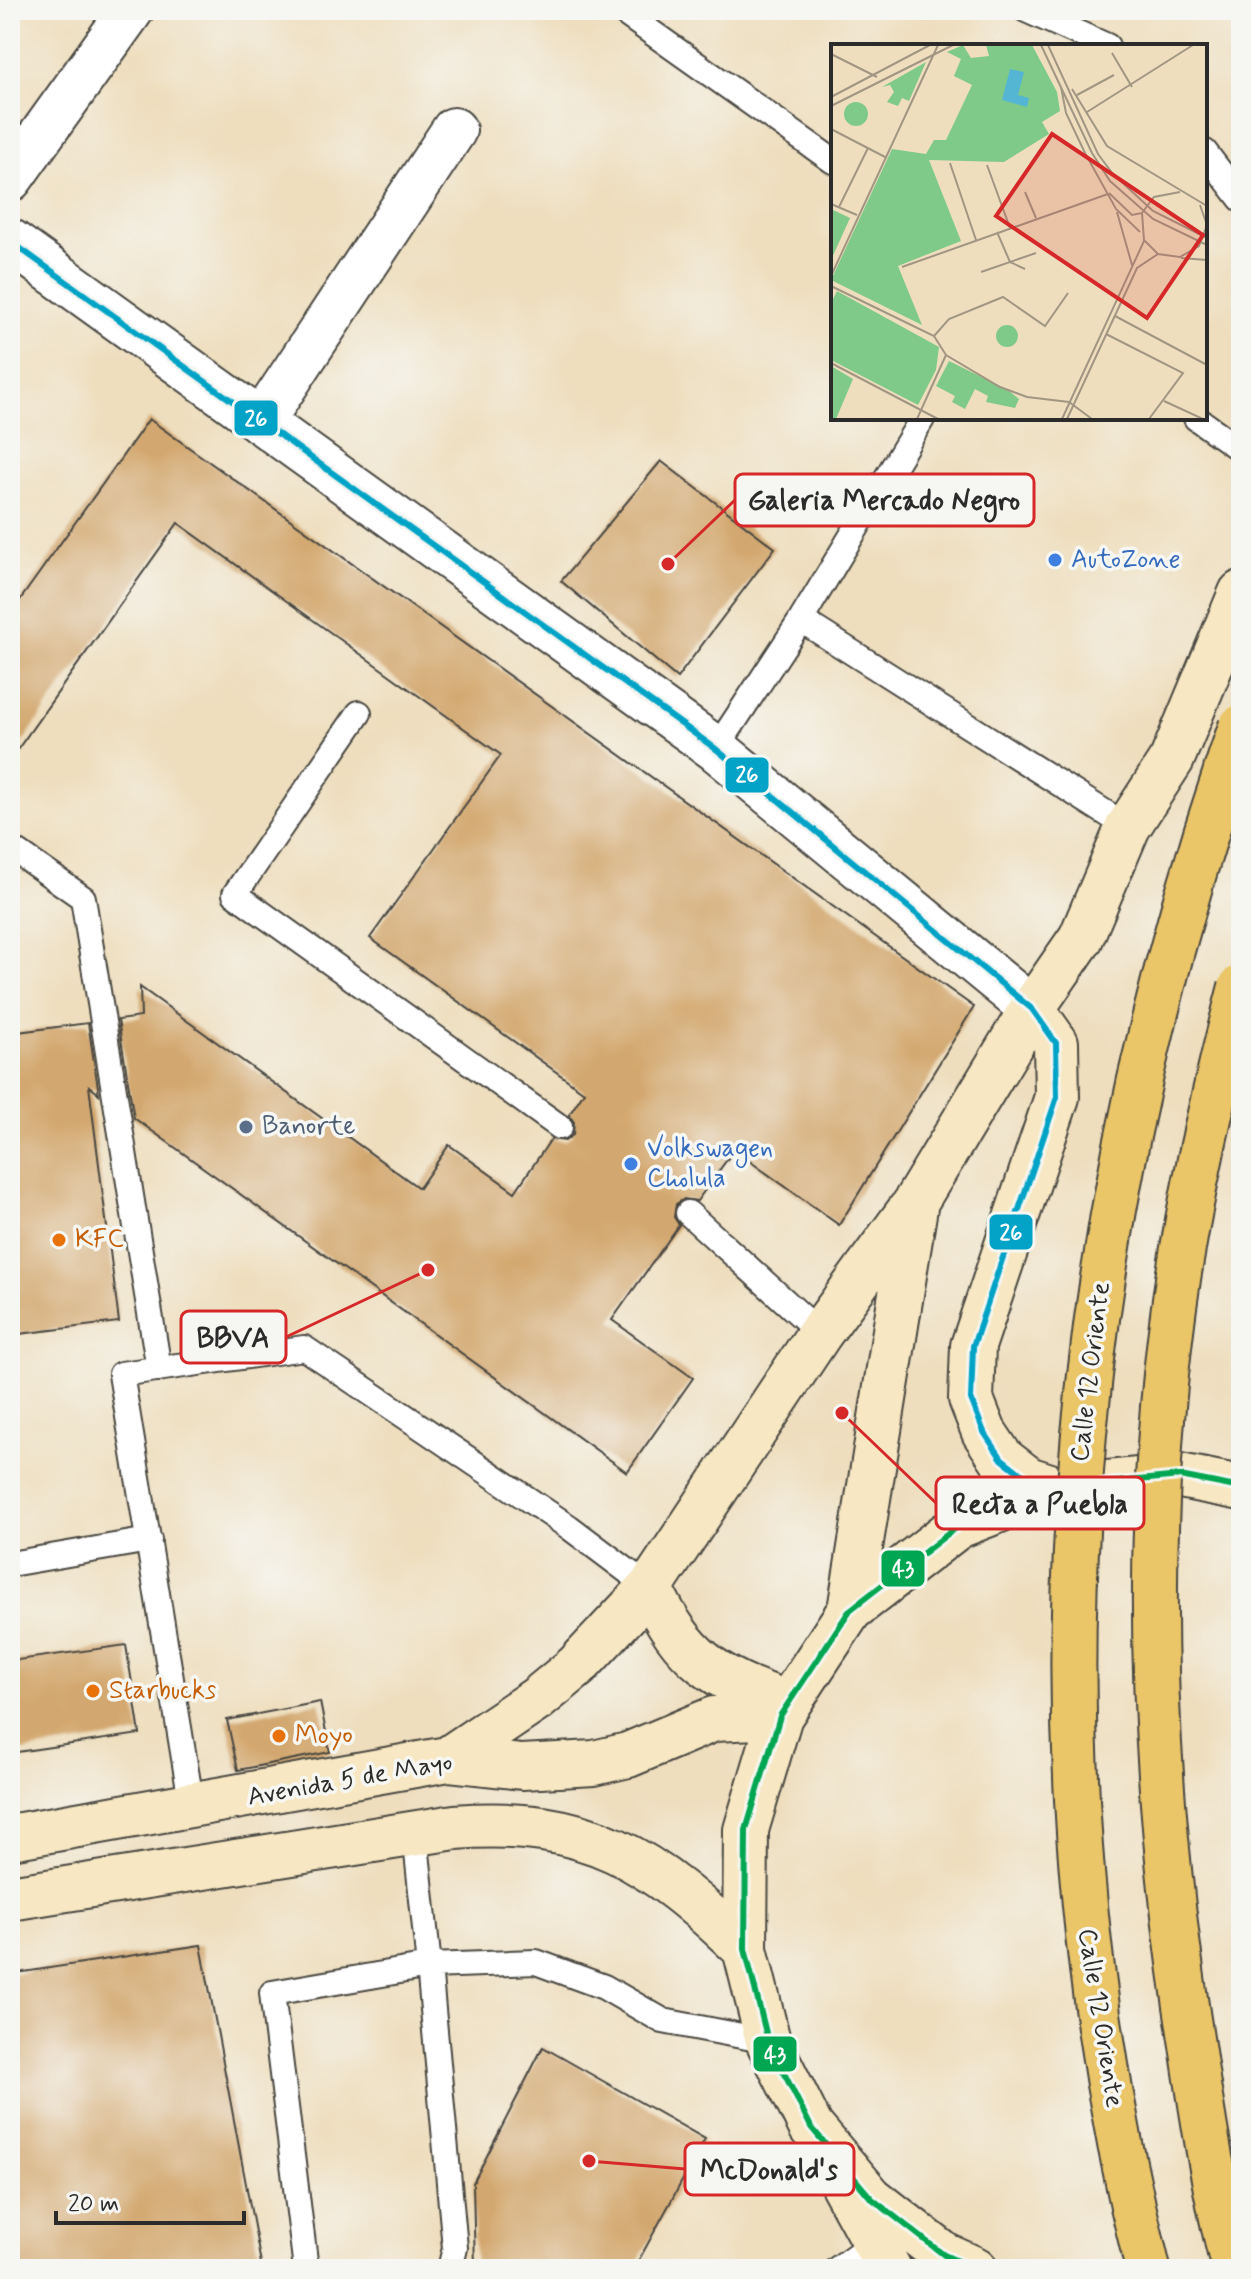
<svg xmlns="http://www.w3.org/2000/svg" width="1251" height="2279" viewBox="0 0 1251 2279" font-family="Mynerve,sans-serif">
	<rect width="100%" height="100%" fill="#f6f6f2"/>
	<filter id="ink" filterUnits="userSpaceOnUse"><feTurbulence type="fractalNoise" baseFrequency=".0125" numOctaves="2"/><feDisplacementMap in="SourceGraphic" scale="16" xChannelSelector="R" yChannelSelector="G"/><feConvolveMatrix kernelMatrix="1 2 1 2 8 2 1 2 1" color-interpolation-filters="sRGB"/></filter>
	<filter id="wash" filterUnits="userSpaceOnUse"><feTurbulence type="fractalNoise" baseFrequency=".006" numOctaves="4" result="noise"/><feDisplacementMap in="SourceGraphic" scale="32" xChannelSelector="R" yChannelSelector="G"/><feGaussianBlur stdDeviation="1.8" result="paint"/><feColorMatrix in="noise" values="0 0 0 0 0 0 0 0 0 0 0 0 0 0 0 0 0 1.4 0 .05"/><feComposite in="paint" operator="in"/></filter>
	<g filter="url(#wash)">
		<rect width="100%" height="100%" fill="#eedebe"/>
		<g id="blocks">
			<!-- building -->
			<path fill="#d3a86f" d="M149 419 974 1007 839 1225 734 1150 697 1201 684 1199 676 1204 674 1217 679 1225 612 1320 693 1378 627 1472 134 1118 118 1020 141 1017 140 987 419 1188 449 1145 515 1192 551 1139 565 1141 573 1135 574 1122 569 1115 584 1092 370 938 501 755 178 523 10 760V614Z
				M661 461 775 548 677 678 561 581Z
				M88 1023 99 1094 89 1086 119 1322 10 1335V1033Z
				M126 1645 140 1734 10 1753V1661Z
				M320 1702 330 1752 238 1770 227 1720Z
				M201 1945 262 2269H10V1974Z
				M543 2047 705 2139 634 2269H475L473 2183Z"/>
		</g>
	</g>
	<g filter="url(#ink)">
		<use href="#blocks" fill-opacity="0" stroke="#484641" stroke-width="2"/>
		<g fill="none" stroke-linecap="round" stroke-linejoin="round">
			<!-- service casing -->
			<g stroke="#484641" stroke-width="28">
				<path id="service" d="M620 10 833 161
					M1026 10 1107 46
					M1205 152 1241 199
					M1196 418 1241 450
					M801 620 1128 827
					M359 713 235 894 560 1127
					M716 749 801 620 922 419
					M10 847 83 898 159 1369
					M688 1213 820 1333
					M10 1564 149 1540
					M192 1807 121 1374 304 1348 569 1527 650 1588
					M415 1834 429 1966 536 1962 604 1987 663 2021 768 2041
					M306 2269 272 1993 429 1966 455 2248 450 2269
					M837 2269 874 2242"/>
			</g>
			<!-- minor casing -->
			<g stroke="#484641" stroke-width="48">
				<path id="minor" d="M10 179 131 10
					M10 241 716 749 1032 1009
					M261 422 454 130"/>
			</g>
			<!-- secondary casing -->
			<g stroke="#484641" stroke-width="48">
				<path id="secondary" d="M1032 1009 1056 1043 1057 1097 973 1346 971 1399 984 1432 1002 1459 1028 1479 1056 1488
					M650 1588C684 1660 714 1678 787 1703
					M850 1610 916 1201 1032 1009 1081 938 1128 827 1172 759 1241 593
					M448 1759 537 1699 577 1666 650 1588 820 1333 910 1210
					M10 1837 448 1759 522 1767 594 1763 628 1755 714 1719 780 1716
					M10 1898 455 1827C590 1817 651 1859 745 1949
					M843 2185 889 2269
					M975 2269 944 2255 871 2198 811 2127 768 2041 745 1949 746 1830 780 1716 850 1610 958 1526 1056 1488 1180 1476 1241 1488"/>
			</g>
			<!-- service -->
			<use href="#service" stroke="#fff" stroke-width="24"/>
			<!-- minor -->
			<use href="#minor" stroke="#fff" stroke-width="44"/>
			<!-- secondary -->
			<use href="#secondary" stroke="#f7e8c3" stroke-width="44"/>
			<!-- primary-bridge casing -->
			<g stroke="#484641" stroke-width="48" stroke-linecap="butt">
				<path id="primary-bridge" d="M1148 2269C1017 1746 1065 1233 1241 727
					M1234 2269C1215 2195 1203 2120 1192 2045 1152 1794 1140 1532 1178 1279 1193 1181 1216 1083 1241 987"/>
			</g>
			<!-- primary-bridge -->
			<use href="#primary-bridge" stroke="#ebc669" stroke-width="44"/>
			<!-- bus-1 casing -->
			<g stroke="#f6f6f2" stroke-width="12">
				<path id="bus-1" d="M10 241 716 749 1032 1009 1056 1043 1057 1097 973 1346 971 1399 984 1432 1002 1459 1028 1479 1056 1488"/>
			</g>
			<!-- bus-2 casing -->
			<g stroke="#f6f6f2" stroke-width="12">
				<path id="bus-2" d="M975 2269 944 2255 871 2198 811 2127 768 2041 745 1949 746 1830 780 1716 850 1610 958 1526 1056 1488 1180 1476 1241 1488"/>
			</g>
			<!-- bus-1 -->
			<use href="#bus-1" stroke="#02a3c6" stroke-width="6"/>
			<!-- bus-2 -->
			<use href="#bus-2" stroke="#00a651" stroke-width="6"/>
		</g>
	</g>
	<!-- markers -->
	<g fill="#3f7fe0" stroke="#f6f6f2" stroke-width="3">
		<circle cx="1055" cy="560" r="8"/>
		<circle cx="631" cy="1164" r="8"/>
	</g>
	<circle fill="#5c6f8a" stroke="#f6f6f2" stroke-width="3" cx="246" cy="1127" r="8"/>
	<g fill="#e8710a" stroke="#f6f6f2" stroke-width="3">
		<circle cx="59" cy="1240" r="8"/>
		<circle cx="93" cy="1691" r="8"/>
		<circle cx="279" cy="1736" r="8"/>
	</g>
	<g text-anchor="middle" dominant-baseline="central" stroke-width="7" stroke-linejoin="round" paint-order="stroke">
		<!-- shop labels -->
		<g font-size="26" fill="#366cbe" stroke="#f6f6f2" text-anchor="start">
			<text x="1071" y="560">AutoZone</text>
			<text x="647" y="1149">Volkswagen<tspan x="647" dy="30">Cholula</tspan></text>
		</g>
		<!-- service labels -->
		<g font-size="26" fill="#4e5e75" stroke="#f6f6f2" text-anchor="start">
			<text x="262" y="1127">Banorte</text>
		</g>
		<!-- food labels -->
		<g font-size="26" fill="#c56008" stroke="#f6f6f2" text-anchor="start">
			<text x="75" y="1240">KFC</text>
			<text x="109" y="1691">Starbucks</text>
			<text x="295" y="1736">Moyo</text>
		</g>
		<!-- street labels -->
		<g font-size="26" fill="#2b2b2b" stroke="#f6f6f2">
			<text transform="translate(1091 1372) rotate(-83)">Calle 12 Oriente</text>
			<text transform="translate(350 1780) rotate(-10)">Avenida 5 de Mayo</text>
			<text transform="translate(1100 2018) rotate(81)">Calle 12 Oriente</text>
		</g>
	</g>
	<!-- overview -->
	<g transform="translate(831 44)">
		<rect width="376" height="376" fill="#eedebe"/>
		<path d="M132 1 140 14 158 12 155 1H201L226 48 229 67 211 78 218 90 173 118 98 116 130 197 67 222 91 281 0 236 61 105 95 110 103 96H115L141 41 123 32 130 15 116 8ZM95 18 78 57 71 54 67 62 56 58 63 48 59 41 51 43ZM13 70a12 12 0 1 1 24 0a12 12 0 1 1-24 0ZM0 165 19 174 0 216ZM6 247 108 303 105 326 87 361 0 316V259ZM165 292a11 11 0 1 1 22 0a11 11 0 1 1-22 0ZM118 317 177 346 188 355 184 364 155 358 157 352 144 345 134 365 121 358 124 352 105 342ZM0 322 22 335 5 375H0Z" fill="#7fca88"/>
		<path d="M179 25 193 28 187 51 198 54 196 63 171 56Z" fill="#55b6d3"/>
		<path fill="none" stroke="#a09683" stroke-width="2" d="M210 1 261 109 279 137 322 175 376 201M217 1 267 110 282 130 322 167 376 194M281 9 301 43M0 10 46 33M230 43 235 69 254 109 285 165 309 188M241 45 276 102 376 162M246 51 283 31M0 53 99 1M0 62 122 1M256 68 362 1M0 85 56 114M119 119 145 196M156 121 179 184M194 148 205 174M349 148 323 153 311 169 313 196 327 210 349 213 368 202 376 181 369 161M278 149 301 171 311 169M0 160 26 171M8 163 37 104M286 168 301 221M166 188 179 218 194 225M350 214 376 216M71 223 277 150M150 228 205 209M0 232 107 1M0 242 103 292 115 311 169 343 196 353 238 358 261 375M284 272 376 321M275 290 352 329 318 375M103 292 118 275 172 253 214 282 237 249M0 319 107 375M333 357 372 375M86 375 115 311M231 375 313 197M236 375 306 224 327 210"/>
		<path fill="#d62828" fill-opacity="0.15" stroke="#d62828" stroke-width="4" d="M221 90 372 191 316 274 165 172Z"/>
		<rect width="376" height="376" fill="none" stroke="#2b2b2b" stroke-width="4"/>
	</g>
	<!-- callouts -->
	<path fill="none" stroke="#d62828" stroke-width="3" d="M668 564L735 500M428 1270L286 1337M842 1413L936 1503M589 2161L685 2169"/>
	<g fill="#d62828" stroke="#f6f6f2" stroke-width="3">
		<circle cx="668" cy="564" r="8"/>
		<circle cx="428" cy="1270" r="8"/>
		<circle cx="842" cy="1413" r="8"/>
		<circle cx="589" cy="2161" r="8"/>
	</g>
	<g fill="#f6f6f2" stroke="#d62828" stroke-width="3">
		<rect x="735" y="474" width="299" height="52" rx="8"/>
		<rect x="181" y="1311" width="105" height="52" rx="8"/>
		<rect x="936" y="1477" width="208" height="52" rx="8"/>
		<rect x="685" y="2143" width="169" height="52" rx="8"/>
	</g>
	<g font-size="28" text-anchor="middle" font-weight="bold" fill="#2b2b2b">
		<text x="884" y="509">Galeria Mercado Negro</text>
		<text x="233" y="1347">BBVA</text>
		<text x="1040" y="1513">Recta a Puebla</text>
		<text x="769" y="2179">McDonald's</text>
	</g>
	<g stroke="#f6f6f2" stroke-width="3">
		<rect x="233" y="399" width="46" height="38" rx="8" fill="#02a3c6"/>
		<rect x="724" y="756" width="46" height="38" rx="8" fill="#02a3c6"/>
		<rect x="988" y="1213" width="46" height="38" rx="8" fill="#02a3c6"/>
		<rect x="880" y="1549" width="46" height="39" rx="8" fill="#00a651"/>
		<rect x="752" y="2035" width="46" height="38" rx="8" fill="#00a651"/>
	</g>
	<g font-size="22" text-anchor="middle" font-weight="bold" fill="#fff">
		<text x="256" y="426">26</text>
		<text x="747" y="782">26</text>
		<text x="1011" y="1240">26</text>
		<text x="903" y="1576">43</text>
		<text x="775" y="2062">43</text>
	</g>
	<!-- margin -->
	<rect width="1251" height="2279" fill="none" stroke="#f6f6f2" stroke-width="40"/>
	<!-- scale -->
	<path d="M56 2211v12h188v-12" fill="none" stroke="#2b2b2b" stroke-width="4"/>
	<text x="68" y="2211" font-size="24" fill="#2b2b2b" stroke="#f6f6f2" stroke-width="6" paint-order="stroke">20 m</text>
</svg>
